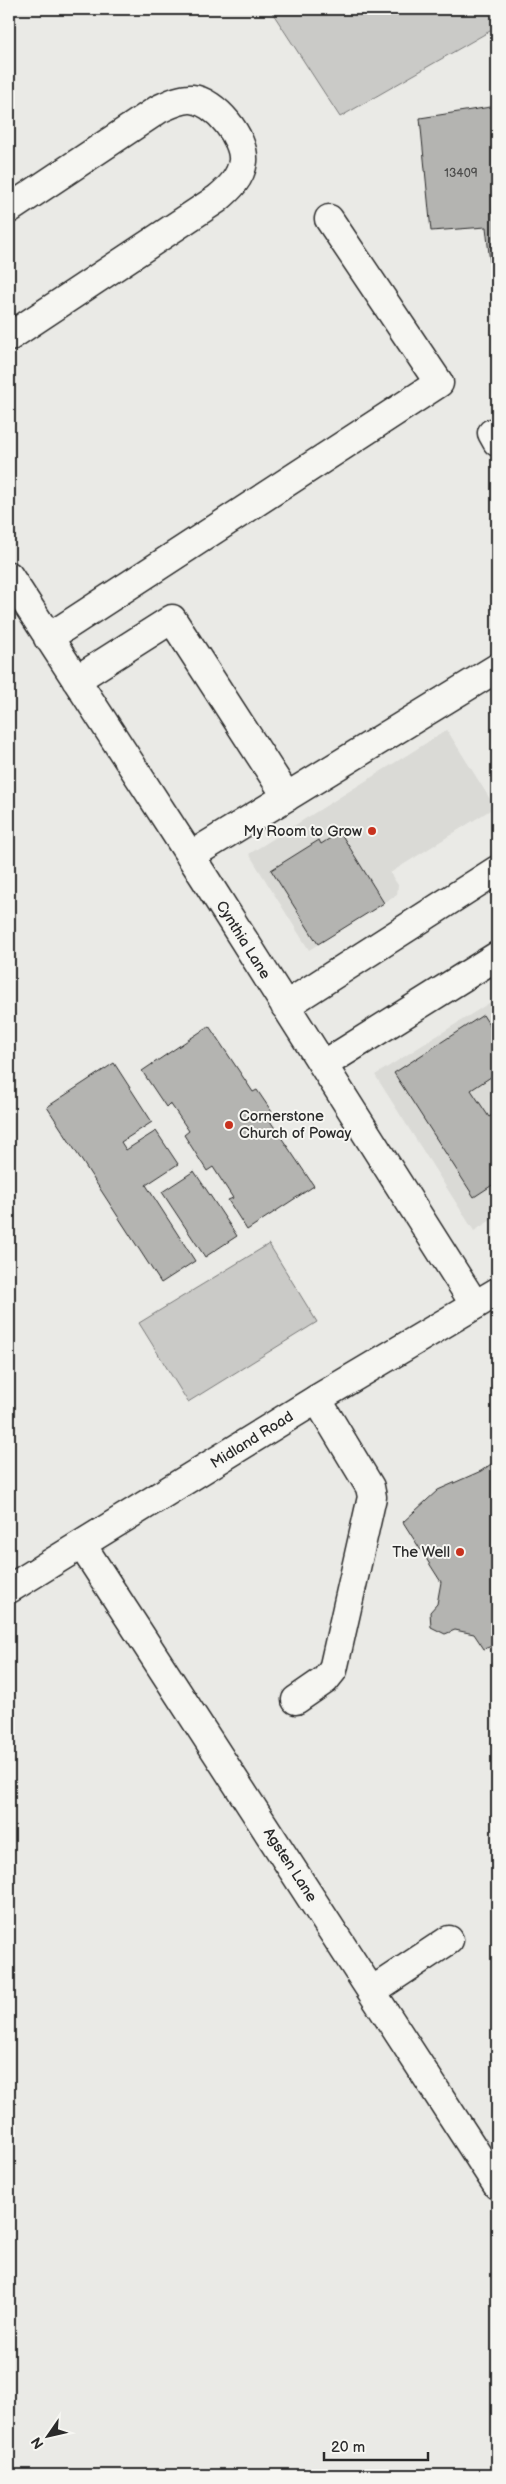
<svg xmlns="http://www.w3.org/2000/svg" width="506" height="2484" viewBox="0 0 506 2484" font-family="'Balsamiq Sans',sans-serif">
	<rect width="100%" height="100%" fill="#eaeae6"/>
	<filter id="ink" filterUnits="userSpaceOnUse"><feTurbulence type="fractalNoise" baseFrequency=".02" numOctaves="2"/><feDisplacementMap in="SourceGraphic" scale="10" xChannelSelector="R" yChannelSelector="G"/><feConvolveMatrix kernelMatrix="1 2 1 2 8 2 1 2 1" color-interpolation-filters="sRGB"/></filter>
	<g filter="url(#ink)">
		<!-- built -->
		<path fill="#dadad6" d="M447 730 495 807 390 873 398 885 397 895 309 950 249 854Z
			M497 998V1216L474 1231 375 1075Z"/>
		<!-- green -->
		<path fill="#cacac7" stroke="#7a7a79" d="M270 9H497V27L340 117Z
			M269 1244 317 1322 188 1402 139 1323Z"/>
		<!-- building -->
		<path fill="#b4b4b1" stroke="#2b2b2b" d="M497 106V325L486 227 431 231 420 118Z
			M340 832 384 903 318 944 271 870 319 840 321 844Z
			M483 1015 497 1037V1073L471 1090 489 1117 497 1112V1182L474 1197 394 1073Z
			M209 1026 253 1092 257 1090 274 1115 268 1118 314 1186 247 1230 228 1200 233 1198 213 1167 207 1171 184 1135 189 1131 170 1103 166 1107 142 1071Z
			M114 1063 152 1122 121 1142 126 1150 156 1131 178 1164 146 1185 195 1261 161 1283 47 1107Z
			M9 1136 14 1145 9 1149Z
			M194 1171 237 1236 205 1257 162 1192Z
			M497 1460V1644L484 1649 474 1634 455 1630 445 1634 431 1627 430 1612 437 1604 441 1582 403 1522 438 1490 481 1471Z
			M497 1647V1660L492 1651Z"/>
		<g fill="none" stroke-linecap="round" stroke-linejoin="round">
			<!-- minor casing -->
			<g stroke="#2b2b2b" stroke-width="31">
				<path id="minor" d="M9 209 159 109C168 105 181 98 192 99 215 101 245 138 243 161 241 178 229 189 217 199L9 337
					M492 433 497 442
					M9 576 204 877 475 1305
					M48 638 439 383 329 219
					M76 680 172 619 287 797
					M190 856 497 668
					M285 1006 497 870
					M323 1065 497 956
					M82 1545 497 2185
					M296 1700 325 1680 333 1670 372 1497 370 1487 317 1399
					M372 1991 449 1940"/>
			</g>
			<!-- major casing -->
			<g stroke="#2b2b2b" stroke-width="31">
				<path id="major" d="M9 1589 317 1399 497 1292"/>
			</g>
			<!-- minor -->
			<use href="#minor" stroke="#f6f6f2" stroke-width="28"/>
			<!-- major -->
			<use href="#major" stroke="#f6f6f2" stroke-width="28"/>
		</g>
	</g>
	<!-- markers -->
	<g fill="#c8321e" stroke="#f6f6f2" stroke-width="2">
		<circle cx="372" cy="831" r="5"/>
		<circle cx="229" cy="1125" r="5"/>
		<circle cx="460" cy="1552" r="5"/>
	</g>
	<g text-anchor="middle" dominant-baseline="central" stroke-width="4" stroke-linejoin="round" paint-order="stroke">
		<!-- number labels -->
		<g font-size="12" fill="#4d4d4c">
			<text x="461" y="173">13409</text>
		</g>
		<!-- poi labels -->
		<g font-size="15" fill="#2b2b2b" stroke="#f6f6f2" text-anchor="end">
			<text x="362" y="831">My Room to Grow</text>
			<text x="239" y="1116" text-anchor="start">Cornerstone<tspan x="239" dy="17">Church of Poway</tspan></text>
			<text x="450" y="1552">The Well</text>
		</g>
		<!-- street labels -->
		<g font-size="15" fill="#2b2b2b" stroke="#f6f6f2">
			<text transform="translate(243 940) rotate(58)">Cynthia Lane</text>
			<text transform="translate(252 1440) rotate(-32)">Midland Road</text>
			<text transform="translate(290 1865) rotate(57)">Agsten Lane</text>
		</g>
	</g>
	<!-- margin -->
	<rect width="506" height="2484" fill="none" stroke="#f6f6f2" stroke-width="30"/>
	<rect x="15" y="15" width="476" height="2454" fill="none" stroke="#2b2b2b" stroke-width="2" filter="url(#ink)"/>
	<!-- north arrow -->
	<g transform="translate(48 2436) rotate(236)" stroke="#f6f6f2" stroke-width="4" paint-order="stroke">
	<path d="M0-4L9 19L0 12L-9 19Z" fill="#2b2b2b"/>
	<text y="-8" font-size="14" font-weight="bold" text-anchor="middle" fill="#2b2b2b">N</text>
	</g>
	<!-- scale -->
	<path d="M324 2452v8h104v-8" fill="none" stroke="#2b2b2b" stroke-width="2.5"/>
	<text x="331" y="2452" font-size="15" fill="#2b2b2b" stroke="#f6f6f2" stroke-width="4" paint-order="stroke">20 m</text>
</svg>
